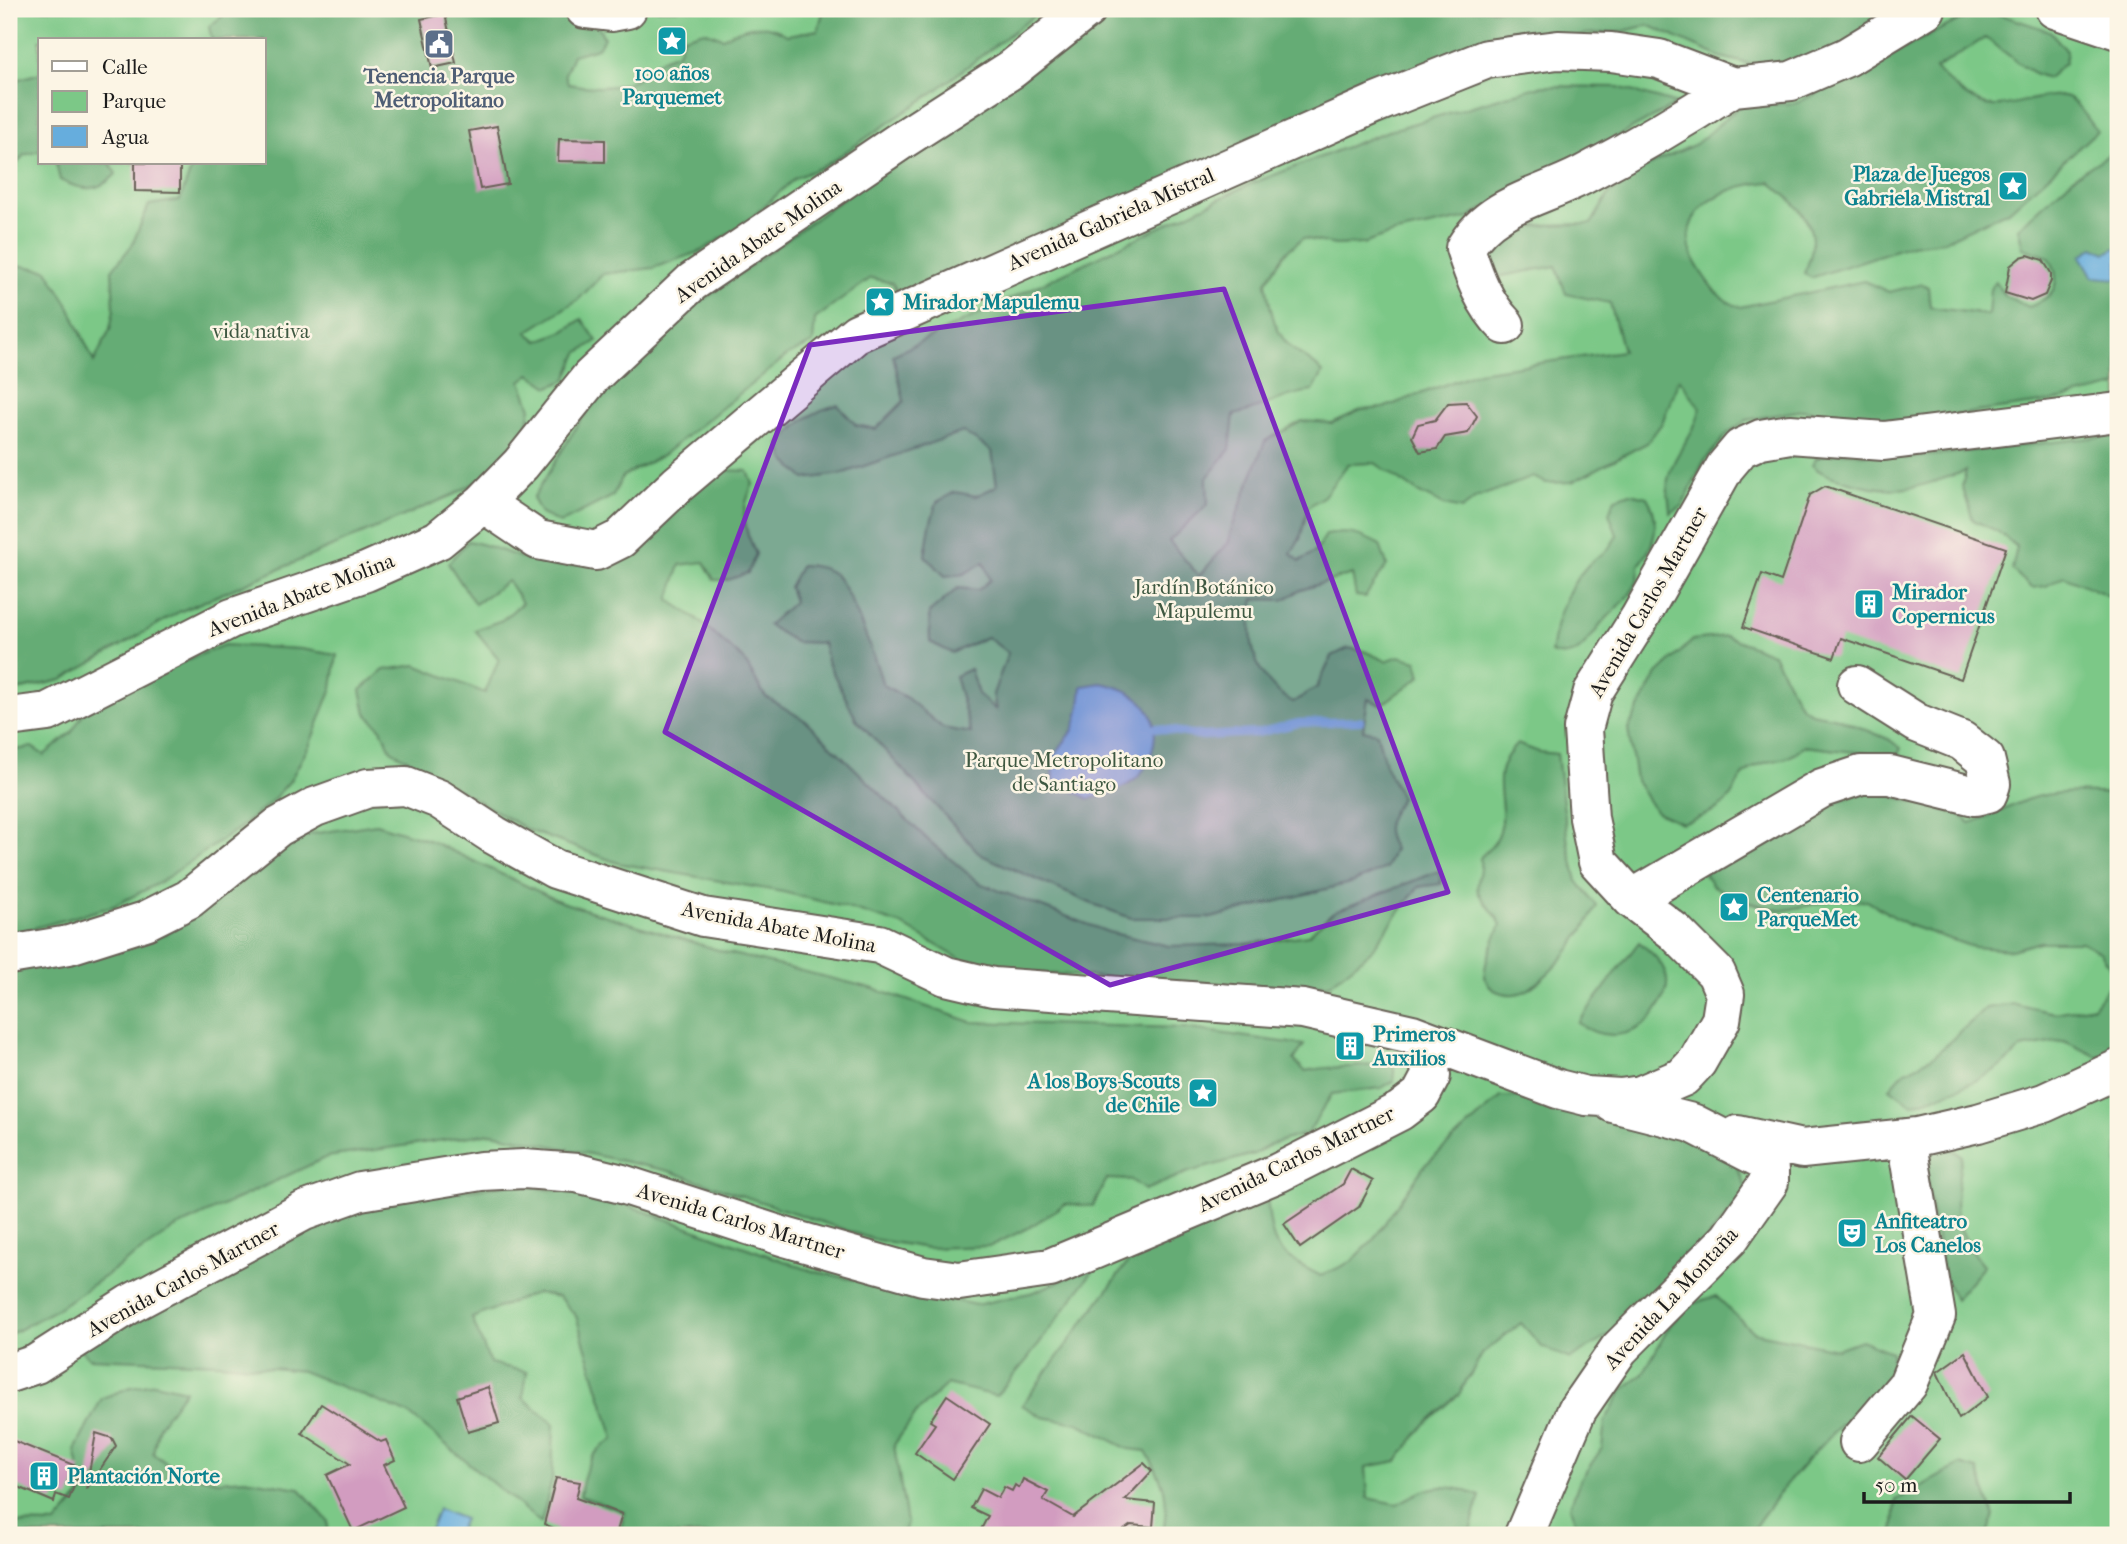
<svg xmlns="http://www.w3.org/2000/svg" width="2127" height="1544" viewBox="0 0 2127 1544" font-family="'IM FELL French Canon',serif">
	<rect width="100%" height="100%" fill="#fcf5e5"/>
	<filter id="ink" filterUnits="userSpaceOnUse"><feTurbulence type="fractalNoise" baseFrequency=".0143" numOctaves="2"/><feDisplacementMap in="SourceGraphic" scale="14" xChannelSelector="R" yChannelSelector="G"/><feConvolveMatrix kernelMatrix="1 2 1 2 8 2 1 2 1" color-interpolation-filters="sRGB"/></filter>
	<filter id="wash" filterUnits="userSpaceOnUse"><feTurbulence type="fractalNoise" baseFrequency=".00686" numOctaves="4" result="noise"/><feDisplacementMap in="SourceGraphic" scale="28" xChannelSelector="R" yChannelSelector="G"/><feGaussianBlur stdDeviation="1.57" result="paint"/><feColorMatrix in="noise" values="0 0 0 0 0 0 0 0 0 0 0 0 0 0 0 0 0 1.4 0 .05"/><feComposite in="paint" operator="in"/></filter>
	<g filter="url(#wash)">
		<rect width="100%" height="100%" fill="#f5e1c5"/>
		<!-- green -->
		<path fill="#7cc887" stroke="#4c7252" stroke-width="2" fill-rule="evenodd" d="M9 9H2118V1535H9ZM40 40H264V163H40Z"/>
		<!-- forest -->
		<path fill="#65ac74" stroke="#406448" stroke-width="2" d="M231 9H566L597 23 604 38 598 48 573 55 565 74 568 84C589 88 621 90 640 76 655 64 658 59 678 53L683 37 704 31 723 38C744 25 766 21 787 35L818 30 824 9H1043L930 95 826 165 795 178 745 224 701 251 653 268 603 274 579 299 527 332 538 341 564 331 582 319 597 341 578 353 566 380 549 387 530 374 521 381 531 408 527 428 493 473 455 494 179 612 62 680 9 692V264L47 270 68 304 94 362 110 329 114 309 112 270 132 245 149 205 180 200 192 167 205 163H264V40H212L209 27Z
			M1103 9H1902L1832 54 1775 70 1720 57 1648 25 1620 32 1586 34 903 301 892 283 871 278 815 319 813 343 788 355 663 455 623 476 613 496 560 523 541 514 533 498 580 421 617 374 677 319Z
			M1992 12 2050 31 2067 51 2065 63 2048 78C2022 72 2007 51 1985 38L1935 69C1951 83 1970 105 1994 106 2012 107 2056 89 2069 98 2080 105 2089 121 2097 131L2010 210 1944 241 1911 245 1811 278 1804 273C1825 231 1803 208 1770 182 1719 185 1664 216 1701 272 1713 290 1720 300 1740 307L1864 281 1889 292 1922 284 1928 287 1930 307 1988 315 1990 289 1995 281 2005 296 2029 307C2054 297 2064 283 2049 257L2023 248 2018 228 2075 176 2118 149V386L2049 402 1905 422 1803 410 1747 420 1728 433 1703 463 1682 506 1670 513C1670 503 1666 489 1668 479 1673 453 1696 435 1700 408L1679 379 1662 423 1647 443 1572 482 1546 483 1533 477 1476 498 1462 509 1444 505 1419 493 1375 463 1348 464 1324 496 1308 507 1300 539 1291 554 1300 561 1316 551 1326 535C1349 531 1360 534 1380 545L1387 565 1365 597 1356 596 1352 574 1301 590 1283 600 1254 599C1246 642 1253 679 1293 702L1317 687 1332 656 1348 648 1364 651 1386 661 1399 656 1417 661 1421 676 1381 705 1368 699 1363 730 1377 733 1385 764 1401 798C1389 817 1380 828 1394 849L1386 868 1354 882 1211 918H1131L1090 903 981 855 856 719 827 661 823 643 795 642 768 625 794 602 789 587 801 565C813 565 829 568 837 577 852 595 876 661 883 685L907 698 943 728 971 733 955 676 970 669 978 694 996 710 993 694 1008 653 987 637 952 653 930 642 929 613 958 588 978 590 990 580 984 562 964 574 945 576 925 556 930 525 937 502 955 492 976 496 997 486 992 451 963 432 841 474 805 479 785 460 780 444C796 424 813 410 838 405L856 425 876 429 904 401 893 355 1248 185 1388 131 1540 86 1618 87 1677 104 1468 218 1391 234 1363 244 1335 245 1303 238 1286 252 1266 282C1270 306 1273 333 1293 349 1303 358 1315 361 1323 373L1313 391C1283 394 1263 409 1234 415L1230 449 1207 478 1208 504 1169 541 1199 576 1229 542 1230 533 1265 441 1302 421 1332 423 1361 410 1383 408 1478 372 1623 351 1610 303 1566 294 1556 266 1492 278 1482 262C1494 219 1555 225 1591 224L1609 194 1649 165 1696 144 1740 106 1797 103 1959 20Z
			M40 73V151L24 155 9 174V82Z
			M56 163H110L116 174C98 193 83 191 60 180Z
			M2118 435V600L2064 576 2046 586 2032 588 2012 570 2017 547 1997 531 1973 520 1962 486 1966 471C1917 488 1897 496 1846 481 1833 477 1822 475 1812 465L1817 457 1838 452 1907 458Z
			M722 470 748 471 753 484C739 514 743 524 756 554L748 573 728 580H714L704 562 680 565 669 600 696 618 744 660 765 696 806 721 928 840 979 883 1108 932 1169 946 1244 944 1308 935 1333 912 1439 871 1441 884 1418 887 1370 952 1330 984 1279 987 979 970 902 925 844 907 783 892 618 863 528 830 391 750 381 729 366 713 361 690 384 670 416 665 485 693 499 659 475 630 502 620 522 603 508 581 475 604 448 563 468 541C500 547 535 567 567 566 607 564 688 494 722 470Z
			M1630 493 1647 497C1661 521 1656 544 1639 565 1641 591 1621 602 1606 619 1589 636 1580 664 1551 653 1556 619 1564 591 1588 565 1603 550 1605 558 1617 535L1609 513 1615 499Z
			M1726 636 1773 654 1800 705 1811 713 1838 718 1888 739 1901 748 1897 757 1803 746C1786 766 1771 756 1753 768 1733 781 1738 791 1726 802 1714 813 1696 819 1681 823L1655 811 1636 781 1628 729 1657 674 1693 640Z
			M224 645 301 649 337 655 332 688 310 744 290 781 270 803 241 827 159 883 114 906 9 935V751L32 747 44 755 71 733 85 711 137 680Z
			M1517 744 1539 752 1557 754 1568 844 1577 881 1597 906C1582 935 1560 966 1533 986 1525 993 1513 996 1503 993 1468 986 1493 946 1501 925 1495 911 1484 904 1478 892 1475 886 1482 870 1480 858 1484 853 1491 848 1495 842 1516 807 1481 780 1517 744Z
			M1871 790 1959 814 1970 823C1990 817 2006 808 2026 800 2052 790 2090 792 2118 794V1046L2098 1057 2064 1041 2021 1048C2000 1075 1944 1096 1911 1104L1890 1088 1904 1072 1933 1057 1986 1008 2014 1004 2055 1013 2093 1006 2108 987 2112 971 2101 953 2082 942H2040L2012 950 1973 947 1908 925 1867 901 1838 899 1782 911 1737 899 1712 885 1704 874 1784 818Z
			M376 824 431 841 561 902 728 953 871 988 972 1022 1184 1028 1304 1045 1294 1060 1305 1071C1334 1064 1361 1070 1387 1062L1394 1067V1081L1381 1088 1332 1094 1308 1133 1272 1144 1254 1154 1189 1172 1145 1190 1131 1180 1107 1179 1093 1206 1065 1204 1030 1227 991 1246 927 1248 872 1239 669 1171 492 1133 327 1157 175 1228 57 1309 9 1335V961L79 962 166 934 305 835Z
			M1639 942C1649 951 1662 960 1666 975 1669 984 1666 993 1662 1001 1646 1036 1608 1045 1578 1023Z
			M1501 1097H1529L1693 1138 1733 1158 1748 1192 1638 1318 1570 1359 1542 1347 1521 1323 1483 1353 1459 1394 1425 1424 1397 1461 1366 1467 1368 1498 1397 1504C1431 1485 1443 1481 1480 1496L1469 1535H1157L1163 1532C1170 1494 1164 1484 1146 1451L1128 1449 1078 1423 1042 1417 1022 1405 1140 1246 1266 1190C1273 1245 1268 1249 1321 1276L1351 1262 1373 1240 1425 1165Z
			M1946 1147 1962 1155C1954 1207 1949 1223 1984 1266L1955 1300 1944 1277 1921 1153Z
			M511 1184 607 1198 812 1271 976 1305 1034 1292 1098 1264 1027 1360 996 1396 947 1384 918 1411 894 1445 907 1523 903 1535H619L625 1512 580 1496C584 1470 589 1452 614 1439L576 1316 559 1297 536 1293 472 1318 490 1363 527 1372 523 1398 554 1424 552 1479 541 1523 409 1414 302 1371 219 1363 89 1358 78 1347 322 1223 406 1198Z
			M1716 1296 1753 1332 1837 1349 1861 1340 1891 1352V1377C1838 1425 1789 1475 1749 1535H1579L1570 1506 1580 1480 1602 1448 1605 1421 1623 1390 1643 1374 1670 1325 1688 1305Z
			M155 1383 185 1390 159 1426 153 1453 177 1471 217 1481 245 1479 299 1488 328 1521V1535H9V1523L56 1524 84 1491 75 1450 102 1398 131 1387Z
			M1960 1465 1978 1470 1994 1515 1988 1535H1893L1896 1500Z"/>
		<!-- water -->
		<path fill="#66addd" stroke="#41647c" stroke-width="2" d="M2094 247 2106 253 2118 247V279L2093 277 2081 256Z
			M1101 683C1133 689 1160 706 1154 743 1152 755 1146 768 1138 777 1124 790 1107 794 1089 799L1054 781C1052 759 1055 752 1069 736 1078 725 1081 700 1082 686Z
			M438 1509 464 1519 457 1535H428Z"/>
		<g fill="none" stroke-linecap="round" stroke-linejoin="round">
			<!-- stream -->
			<path stroke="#66addd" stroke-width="8" d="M1156 728 1203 736 1257 733 1299 723 1360 721"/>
		</g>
		<g id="blocks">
			<!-- building -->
			<path fill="#d29cc0" d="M445 14 456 63 432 68 421 19Z
				M497 126 508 184 480 189 469 131Z
				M559 139 605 140V162L558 161Z
				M135 163H180V192L135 191Z
				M2028 255 2043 260 2051 273V281L2045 295 2031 301 2005 293 2010 266 2021 257Z
				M1466 402 1477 416 1468 433 1445 437 1437 449 1420 452 1412 437 1418 424 1435 420 1448 403Z
				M1825 486 2006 548 1961 679 1841 638 1834 658 1743 627 1762 574 1781 581 1810 495Z
				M1351 1169 1373 1181 1359 1207 1300 1248 1284 1224 1343 1184Z
				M1965 1352 1988 1397 1959 1419 1937 1372Z
				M488 1387 499 1423 468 1432 457 1397Z
				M947 1395 990 1424 953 1479 915 1453 935 1424 930 1421Z
				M321 1404 381 1442 386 1440 395 1460 384 1465 404 1507 353 1531 327 1475 350 1464 302 1433Z
				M1912 1416 1940 1439 1905 1480 1878 1457Z
				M96 1433 112 1438 116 1446 86 1490Z
				M9 1439 81 1468 69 1499 56 1494 54 1502 9 1483Z
				M1144 1463 1152 1471 1125 1500 1155 1503 1153 1527 1131 1525 1117 1535H978L988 1516 971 1508 981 1489 998 1498 1004 1487 1012 1491 1015 1485 1019 1488 1023 1479 1048 1492 1043 1500 1073 1517Z
				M556 1478 580 1482 576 1498 622 1514 616 1535H554L558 1530 544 1524Z"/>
		</g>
	</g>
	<g filter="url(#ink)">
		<use href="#blocks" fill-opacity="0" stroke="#686157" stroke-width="2"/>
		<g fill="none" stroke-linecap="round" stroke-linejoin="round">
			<!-- minor casing -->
			<g stroke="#686157" stroke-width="42">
				<path id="minor" d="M585 9 611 12 627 9
					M2055 9 2118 30
					M1505 325C1484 304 1474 276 1465 248 1491 204 1538 198 1581 176 1633 149 1684 119 1733 87
					M483 503 538 540 596 551 620 539 678 484 857 333 1374 104 1487 59 1558 50 1611 52 1659 59 1733 87 1791 81 1847 57 1926 9
					M9 717 48 712 232 618 366 572 438 540 483 503 521 464 591 377 692 282 900 141 1012 69 1087 9
					M1632 899 1822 788 1861 775H1890L1975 796 1988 793 1991 784 1985 759 1962 741 1917 723 1857 685
					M9 955 69 945 145 921 189 899 278 827 315 807 368 788 406 786 439 799 494 835 555 869 703 917 879 944 946 976 993 987 1303 1009 1412 1034 1558 1089 1586 1096 1621 1098 1641 1095 1683 1077 1697 1062 1721 1020 1725 994 1716 973 1675 932 1632 899 1598 862 1589 818 1583 729 1593 692 1639 619 1725 467 1741 448 1761 439 1790 434 1884 441 2118 412
					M1738 1135 1802 1149 1917 1137 1978 1123 2044 1103 2118 1069
					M9 1373 36 1364 130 1304 304 1211 360 1191 481 1171 524 1169 577 1173 622 1184 785 1237 923 1276 959 1281 1050 1268 1278 1173 1400 1111 1421 1095 1431 1076 1427 1040
					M1859 1442 1908 1384 1936 1316 1906 1138
					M1524 1535 1577 1410 1619 1349 1729 1239 1769 1182V1169L1764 1160 1692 1123 1613 1103"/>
			</g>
			<!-- minor -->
			<use href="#minor" stroke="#fff" stroke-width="38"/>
		</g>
	</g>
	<!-- marked area -->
	<path fill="#7b2cbf" fill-opacity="0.2" stroke="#7b2cbf" stroke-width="5" stroke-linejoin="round" d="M1224 289 1448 892 1110 985 665 732 810 345Z"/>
	<!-- icons -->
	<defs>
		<g id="sight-square" transform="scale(1.575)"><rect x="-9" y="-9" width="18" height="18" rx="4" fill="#0f9aa8" stroke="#fcf5e5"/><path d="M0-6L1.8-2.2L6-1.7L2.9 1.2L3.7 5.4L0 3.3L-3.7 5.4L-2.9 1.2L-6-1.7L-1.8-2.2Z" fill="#fff"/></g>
		<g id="civic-square" transform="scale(1.575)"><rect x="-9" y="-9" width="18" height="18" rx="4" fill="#5c6f8a" stroke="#fcf5e5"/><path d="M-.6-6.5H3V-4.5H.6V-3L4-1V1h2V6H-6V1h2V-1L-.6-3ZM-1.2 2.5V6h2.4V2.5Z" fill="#fff"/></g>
		<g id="building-square" transform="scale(1.575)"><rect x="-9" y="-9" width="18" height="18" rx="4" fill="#0f9aa8" stroke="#fcf5e5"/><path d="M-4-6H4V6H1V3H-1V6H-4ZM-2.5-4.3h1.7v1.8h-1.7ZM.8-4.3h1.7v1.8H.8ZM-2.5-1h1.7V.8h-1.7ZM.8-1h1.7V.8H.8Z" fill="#fff"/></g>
		<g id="theatre-square" transform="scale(1.575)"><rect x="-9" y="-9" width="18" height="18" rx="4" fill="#0f9aa8" stroke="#fcf5e5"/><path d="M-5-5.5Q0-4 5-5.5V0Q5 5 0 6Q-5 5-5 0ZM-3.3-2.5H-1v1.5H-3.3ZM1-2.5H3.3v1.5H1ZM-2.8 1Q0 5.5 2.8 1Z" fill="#fff"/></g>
	</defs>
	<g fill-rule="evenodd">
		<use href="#sight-square" x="672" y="41"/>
		<use href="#civic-square" x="439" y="44"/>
		<use href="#sight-square" x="2013" y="186"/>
		<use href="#sight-square" x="880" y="302"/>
		<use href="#building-square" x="1869" y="604"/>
		<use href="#sight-square" x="1734" y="907"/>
		<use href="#building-square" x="1350" y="1046"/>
		<use href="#sight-square" x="1203" y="1093"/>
		<use href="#theatre-square" x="1852" y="1233"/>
		<use href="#building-square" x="44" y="1476"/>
	</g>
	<g text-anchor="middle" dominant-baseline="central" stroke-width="5" stroke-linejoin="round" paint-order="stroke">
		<!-- culture labels -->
		<g font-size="21" font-weight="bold" fill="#0d838f" stroke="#fcf5e5" text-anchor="start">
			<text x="672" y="73" text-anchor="middle">100 años<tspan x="672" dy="24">Parquemet</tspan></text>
			<text x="1990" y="174" text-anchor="end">Plaza de Juegos<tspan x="1990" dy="24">Gabriela Mistral</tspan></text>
			<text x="903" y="302">Mirador Mapulemu</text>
			<text x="1892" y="592">Mirador<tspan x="1892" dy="24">Copernicus</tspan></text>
			<text x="1757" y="895">Centenario<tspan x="1757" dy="24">ParqueMet</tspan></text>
			<text x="1373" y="1034">Primeros<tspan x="1373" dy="24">Auxilios</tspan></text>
			<text x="1180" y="1081" text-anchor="end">A los Boys-Scouts<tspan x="1180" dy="24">de Chile</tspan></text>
			<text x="1875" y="1221">Anfiteatro<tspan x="1875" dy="24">Los Canelos</tspan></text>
			<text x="67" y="1476">Plantación Norte</text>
		</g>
		<!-- service labels -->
		<g font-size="21" font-weight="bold" fill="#4e5e75" stroke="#fcf5e5">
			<text x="439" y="76">Tenencia Parque<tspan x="439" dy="24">Metropolitano</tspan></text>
		</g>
		<!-- street labels -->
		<g font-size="21" fill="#1c1c1c" stroke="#fcf5e5">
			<text transform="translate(1111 219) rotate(-24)">Avenida Gabriela Mistral</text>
			<text transform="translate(758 241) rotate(-35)">Avenida Abate Molina</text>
			<text transform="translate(301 595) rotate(-21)">Avenida Abate Molina</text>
			<text transform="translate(1648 602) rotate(-60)">Avenida Carlos Martner</text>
			<text transform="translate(779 927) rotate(11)">Avenida Abate Molina</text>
			<text transform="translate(1296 1159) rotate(-26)">Avenida Carlos Martner</text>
			<text transform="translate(741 1221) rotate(17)">Avenida Carlos Martner</text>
			<text transform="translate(183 1279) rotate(-29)">Avenida Carlos Martner</text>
			<text transform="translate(1671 1298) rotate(-47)">Avenida La Montaña</text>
		</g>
		<!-- park labels -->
		<g font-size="21" fill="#3e5841" stroke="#fcf5e5">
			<text x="261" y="331">vida nativa</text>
			<text x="1204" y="587">Jardín Botánico<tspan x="1204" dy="24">Mapulemu</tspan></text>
			<text x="1064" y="760">Parque Metropolitano<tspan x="1064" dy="24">de Santiago</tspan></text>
		</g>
	</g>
	<!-- margin -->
	<rect width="2127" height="1544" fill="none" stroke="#fcf5e5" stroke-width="35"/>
	<!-- legend -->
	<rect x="38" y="38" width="228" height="126" fill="#fcf5e5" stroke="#a29e95" stroke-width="2"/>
	<rect x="52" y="61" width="35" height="10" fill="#ffffff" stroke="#a29e95" stroke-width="2"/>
	<text x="102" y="74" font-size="21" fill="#1c1c1c">Calle</text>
	<rect x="52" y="91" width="35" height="21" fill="#7cc887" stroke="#a29e95" stroke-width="2"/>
	<text x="102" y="108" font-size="21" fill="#1c1c1c">Parque</text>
	<rect x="52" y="126" width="35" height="21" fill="#66addd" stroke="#a29e95" stroke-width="2"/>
	<text x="102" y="144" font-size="21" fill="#1c1c1c">Agua</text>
	<!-- scale -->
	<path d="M1864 1492v10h206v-10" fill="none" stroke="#1c1c1c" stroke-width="3.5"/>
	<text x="1875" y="1492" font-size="21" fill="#1c1c1c" stroke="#fcf5e5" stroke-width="5" paint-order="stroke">50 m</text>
</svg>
